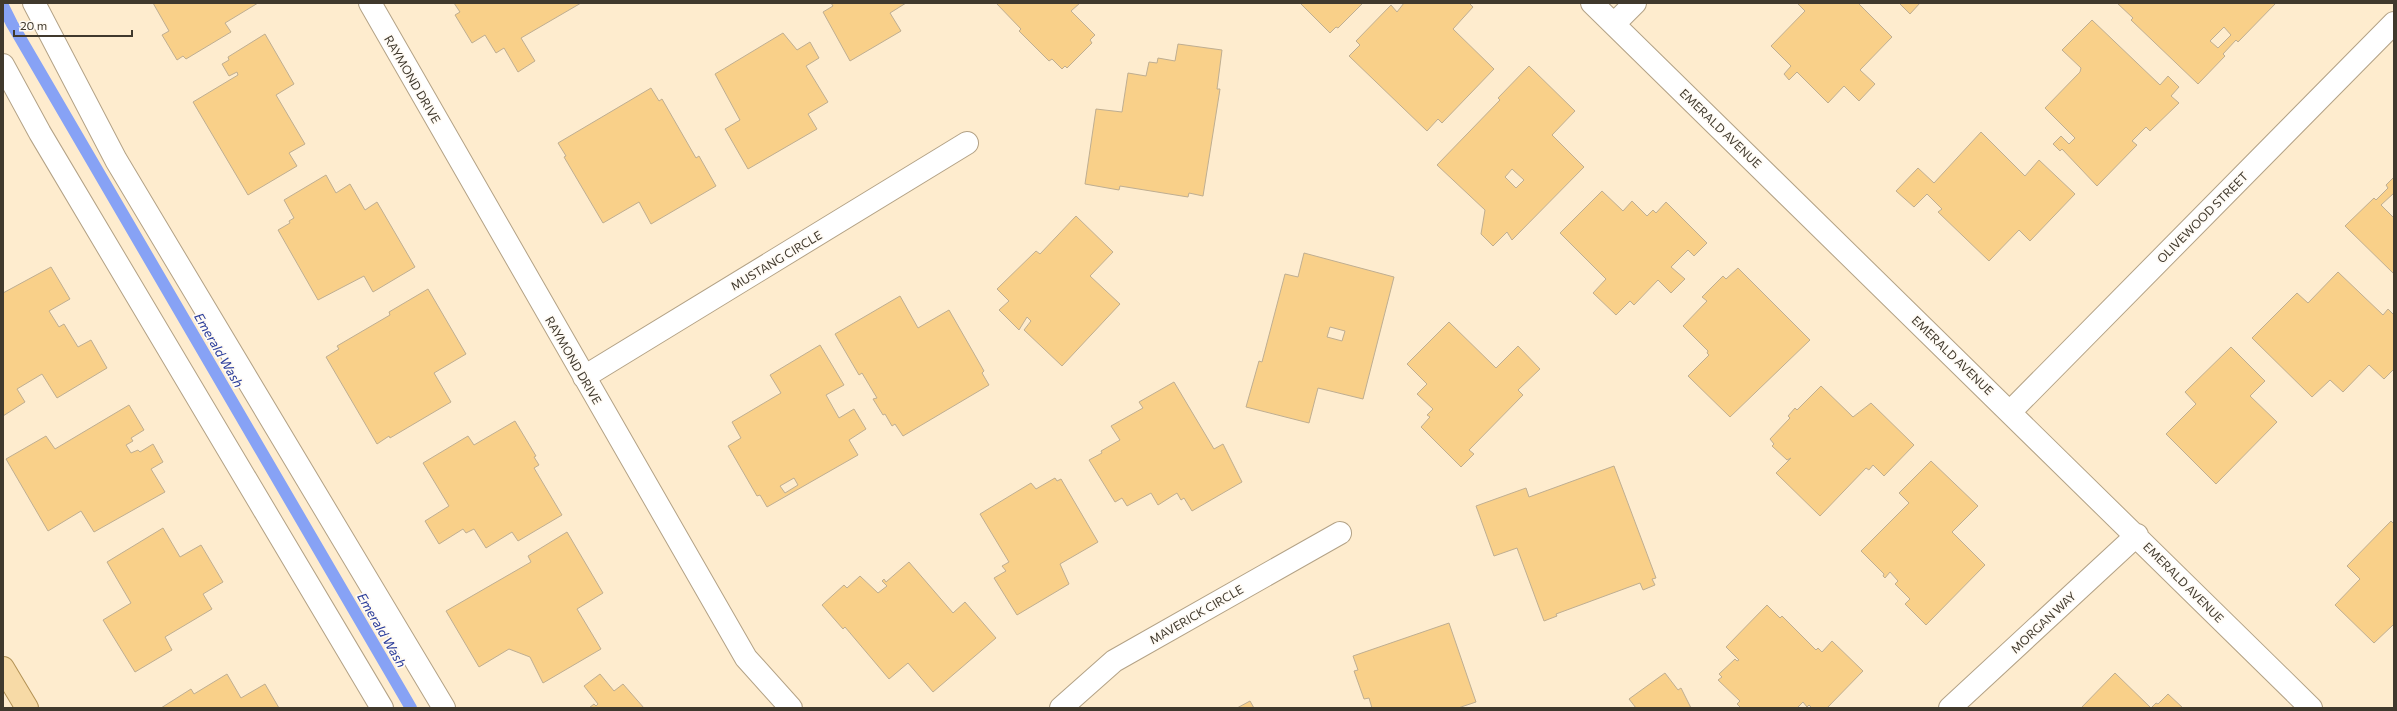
<svg xmlns="http://www.w3.org/2000/svg" width="2397" height="711" viewBox="0 0 2397 711" font-family="Commissioner,sans-serif">
	<rect width="100%" height="100%" fill="#feecce"/>
	<g fill="none" stroke-linecap="round" stroke-linejoin="round">
		<!-- stream -->
		<path stroke="#87a2f5" stroke-width="12" d="M3 6 12 24 411 708"/>
	</g>
	<!-- building -->
	<path fill="#f9d089" stroke="#bfae91" fill-rule="evenodd" d="M153 3H258L225 23 231 32 186 59 183 56 177 60 162 35 169 31Z
		M454 3H581L521 38 535 61 518 72 504 48 496 53 485 35 472 43 455 15 460 12Z
		M831 3H906L890 13 901 31 850 61 823 12 833 6Z
		M996 3H1080L1071 11 1095 35 1090 40 1092 43 1067 68 1065 66 1062 69 1052 59 1049 61 1019 31 1021 29Z
		M1300 3H1363L1338 28 1336 27 1330 33Z
		M1404 3H1469L1473 7 1453 29 1494 69 1442 123 1438 119 1427 131 1349 56 1360 45 1356 41 1391 5 1397 12Z
		M1797 3H1858L1892 37 1860 70 1875 84 1859 101 1844 86 1828 103 1797 72 1789 80 1784 74 1791 66 1771 46 1805 11Z
		M1899 3H1920L1910 14Z
		M2117 3H2276L2238 42 2236 40 2223 54 2225 56 2198 84 2131 20 2133 18ZM2224 27 2231 35 2218 48 2210 41Z
		M2092 20 2160 85 2168 76 2179 87 2171 96 2179 103 2150 131 2146 127 2132 141 2137 145 2097 186 2062 149 2060 151 2053 144 2061 136 2069 144 2075 138 2045 108 2080 72 2081 68 2062 50Z
		M783 33 797 50 810 42 819 58 806 66 828 102 808 114 817 129 748 169 725 129 740 120 715 74Z
		M265 34 294 84 276 95 305 144 289 153 297 166 248 195 193 102 238 75 237 72 229 76 222 64 229 60 228 57Z
		M1178 44 1222 50 1217 89H1220L1203 196 1189 193 1188 197 1120 186 1119 190 1085 184 1096 109 1122 112 1128 73 1146 76 1149 62 1157 63 1158 58 1175 61Z
		M1529 66 1575 111 1552 135 1584 167 1512 240 1507 232 1493 246 1481 234 1485 210 1437 165 1500 100 1498 98ZM1512 169 1524 180 1516 188 1505 177Z
		M651 88 659 101 662 99 696 158 699 156 716 186 651 224 639 202 603 223 564 157 566 156 558 143Z
		M1981 132 2025 176 2039 160 2075 194 2030 241 2019 230 1989 261 1938 212 1942 209 1927 194 1914 207 1896 191 1918 168 1934 183Z
		M326 175 336 193 350 184 365 210 377 202 415 267 373 292 364 276 318 300 278 230 290 223 289 221 294 218 284 200Z
		M2394 177V193L2381 205 2394 218V274L2345 226 2374 198 2376 200 2388 188 2386 185Z
		M1602 191 1623 211 1632 201 1647 216 1653 210 1656 213 1666 202 1707 243 1694 256 1688 250 1671 267 1685 279 1671 293 1658 280 1634 305 1630 301 1616 315 1593 293 1606 279 1560 233Z
		M1076 216 1113 252 1090 276 1120 304 1062 366 1024 330 1031 321 1027 317 1019 330 999 310 1009 301 997 289 1036 251 1040 254Z
		M1304 253 1394 277 1363 399 1318 388 1309 423 1246 407 1259 361 1262 362 1285 274 1298 277ZM1330 327 1345 331 1342 341 1327 337Z
		M51 267 70 299 49 311 59 327 64 324 78 347 91 340 107 368 57 398 42 374 17 389 25 402 3 416V293Z
		M1738 268 1810 340 1730 417 1688 376 1709 355 1707 353 1708 351 1683 326 1707 301 1702 297 1723 276 1726 279Z
		M2338 272 2383 315 2388 309 2394 315V369L2384 379 2369 365 2343 392 2330 380 2312 397 2252 338 2297 293 2308 303Z
		M428 289 466 354 434 373 451 402 390 438 389 436 377 444 326 357 339 349 337 346 390 315 389 312Z
		M900 296 918 328 949 310 984 371 982 373 989 385 903 436 895 424 892 426 885 414 883 415 873 399 877 398 862 373 859 375 835 334Z
		M1449 322 1496 368 1518 346 1540 369 1518 390 1523 395 1469 450 1474 454 1461 467 1421 427 1430 417 1427 415 1433 409 1417 394 1427 384 1407 364Z
		M820 345 844 385 826 395 839 418 854 409 866 429 849 440 858 455 767 507 760 495 757 496 728 446 741 438 732 422 781 393 770 375ZM794 478 798 485 785 493 780 486Z
		M2231 347 2265 381 2250 396 2277 422 2216 484 2166 434 2196 404 2185 392Z
		M1174 382 1214 449 1223 444 1242 482 1192 511 1184 498 1181 500 1177 493 1158 505 1151 493 1127 506 1122 498 1115 502 1089 460 1102 453 1101 451 1120 440 1111 426 1143 408 1139 402Z
		M1821 386 1853 417 1871 403 1914 445 1884 476 1873 465 1869 470 1866 468 1820 516 1776 473 1791 458 1787 460 1772 446 1774 444 1770 439 1790 418 1788 416 1795 408 1797 410Z
		M129 405 144 430 131 438 133 441 126 445 131 453 138 450 140 452 153 444 163 462 151 469 165 492 94 532 81 511 48 531 6 459 46 436 55 449Z
		M515 421 536 456 534 457 539 465 534 468 562 515 518 541 512 532 486 548 474 529 466 533 463 529 439 544 425 521 449 506 423 463 468 436 474 445Z
		M1931 461 1978 506 1952 532 1985 565 1926 625 1905 604 1910 599 1895 584 1898 581 1890 572 1885 578 1883 576 1884 574 1861 551 1909 503 1899 493Z
		M1614 466 1656 578 1652 579 1655 585 1643 590 1640 583 1556 614 1557 616 1544 621 1517 548 1494 556 1476 506 1526 488 1529 497Z
		M1055 478 1057 481 1061 479 1098 542 1060 564 1069 584 1017 615 994 578 1006 571 1002 566 1009 562 980 514 1031 483 1036 489Z
		M2391 521 2394 524V626L2393 625 2374 643 2335 605 2360 579 2347 566Z
		M163 528 180 557 201 545 223 582 203 594 212 609 165 637 172 650 135 672 103 620 131 603 107 562Z
		M567 532 603 593 577 609 601 649 543 683 530 657 509 649 479 667 446 611 531 562 528 556Z
		M909 562 953 613 965 602 996 638 933 692 908 663 889 679 845 627 843 629 822 605 844 585 847 588 860 576 878 593 887 586 882 581 884 579 886 582Z
		M1767 605 1780 618 1782 616 1816 650 1818 648 1822 652 1832 641 1863 671 1827 708H1812L1809 705 1807 707 1803 702 1797 708H1741L1737 704 1740 701 1718 680 1722 677 1719 674 1735 659 1737 661 1739 660 1726 647Z
		M1449 623 1476 702 1458 708H1372L1369 698 1364 699 1354 671 1358 670 1353 656Z
		M1665 673 1678 690 1681 688 1691 708H1636L1629 699Z
		M2115 673 2151 708H2081Z
		M227 674 241 698 265 684 279 708H161L191 689 194 694Z
		M600 674 614 691 623 684 644 708H589L594 704 596 706 598 704 584 686Z
		M2168 694 2183 708H2151L2156 703 2158 704Z
		M1250 701 1254 708H1237Z"/>
	<g fill="none" stroke-linecap="round" stroke-linejoin="round">
		<!-- minor casing -->
		<g stroke="#b3a286" stroke-width="24">
			<path id="minor" d="M34 3 116 160 444 708
				M370 3 746 658 791 708
				M1592 3 2311 708
				M1614 24 1635 3
				M3 65 40 133 382 708
				M584 377 967 143
				M2011 411 2394 23
				M1061 708 1114 661 1340 533
				M1950 708 2137 535"/>
		</g>
		<!-- major casing -->
		<g stroke="#b39255" stroke-width="24">
			<path id="major" d="M3 668 27 708"/>
		</g>
		<!-- minor -->
		<use href="#minor" stroke="#fff" stroke-width="22"/>
		<!-- major -->
		<use href="#major" stroke="#f7daa6" stroke-width="22"/>
	</g>
	<g text-anchor="middle" dominant-baseline="central" stroke-width="3.5" stroke-linejoin="round" paint-order="stroke">
		<!-- street labels -->
		<g font-size="12" fill="#40392d" stroke="#fffbf5">
			<text transform="translate(413 79) rotate(60)">RAYMOND DRIVE</text>
			<text transform="translate(1721 128) rotate(44)">EMERALD AVENUE</text>
			<text transform="translate(2202 217) rotate(-45)">OLIVEWOOD STREET</text>
			<text transform="translate(776 260) rotate(-31)">MUSTANG CIRCLE</text>
			<text transform="translate(1953 355) rotate(44)">EMERALD AVENUE</text>
			<text transform="translate(574 360) rotate(60)">RAYMOND DRIVE</text>
			<text transform="translate(2184 582) rotate(45)">EMERALD AVENUE</text>
			<text transform="translate(1196 614) rotate(-30)">MAVERICK CIRCLE</text>
			<text transform="translate(2043 622) rotate(-43)">MORGAN WAY</text>
		</g>
		<!-- water labels -->
		<g font-size="13" font-style="italic" fill="#283a99" stroke="#fffbf5">
			<text transform="translate(219 350) rotate(60)">Emerald Wash</text>
			<text transform="translate(382 630) rotate(60)">Emerald Wash</text>
		</g>
	</g>
	<!-- border -->
	<rect width="2397" height="711" fill="none" stroke="#40392d" stroke-width="8"/>
	<!-- scale -->
	<path d="M14 30v6h118v-6" fill="none" stroke="#40392d" stroke-width="2"/>
	<text x="20" y="30" font-size="12" fill="#40392d" stroke="#fffbf5" stroke-width="3" paint-order="stroke">20 m</text>
</svg>
